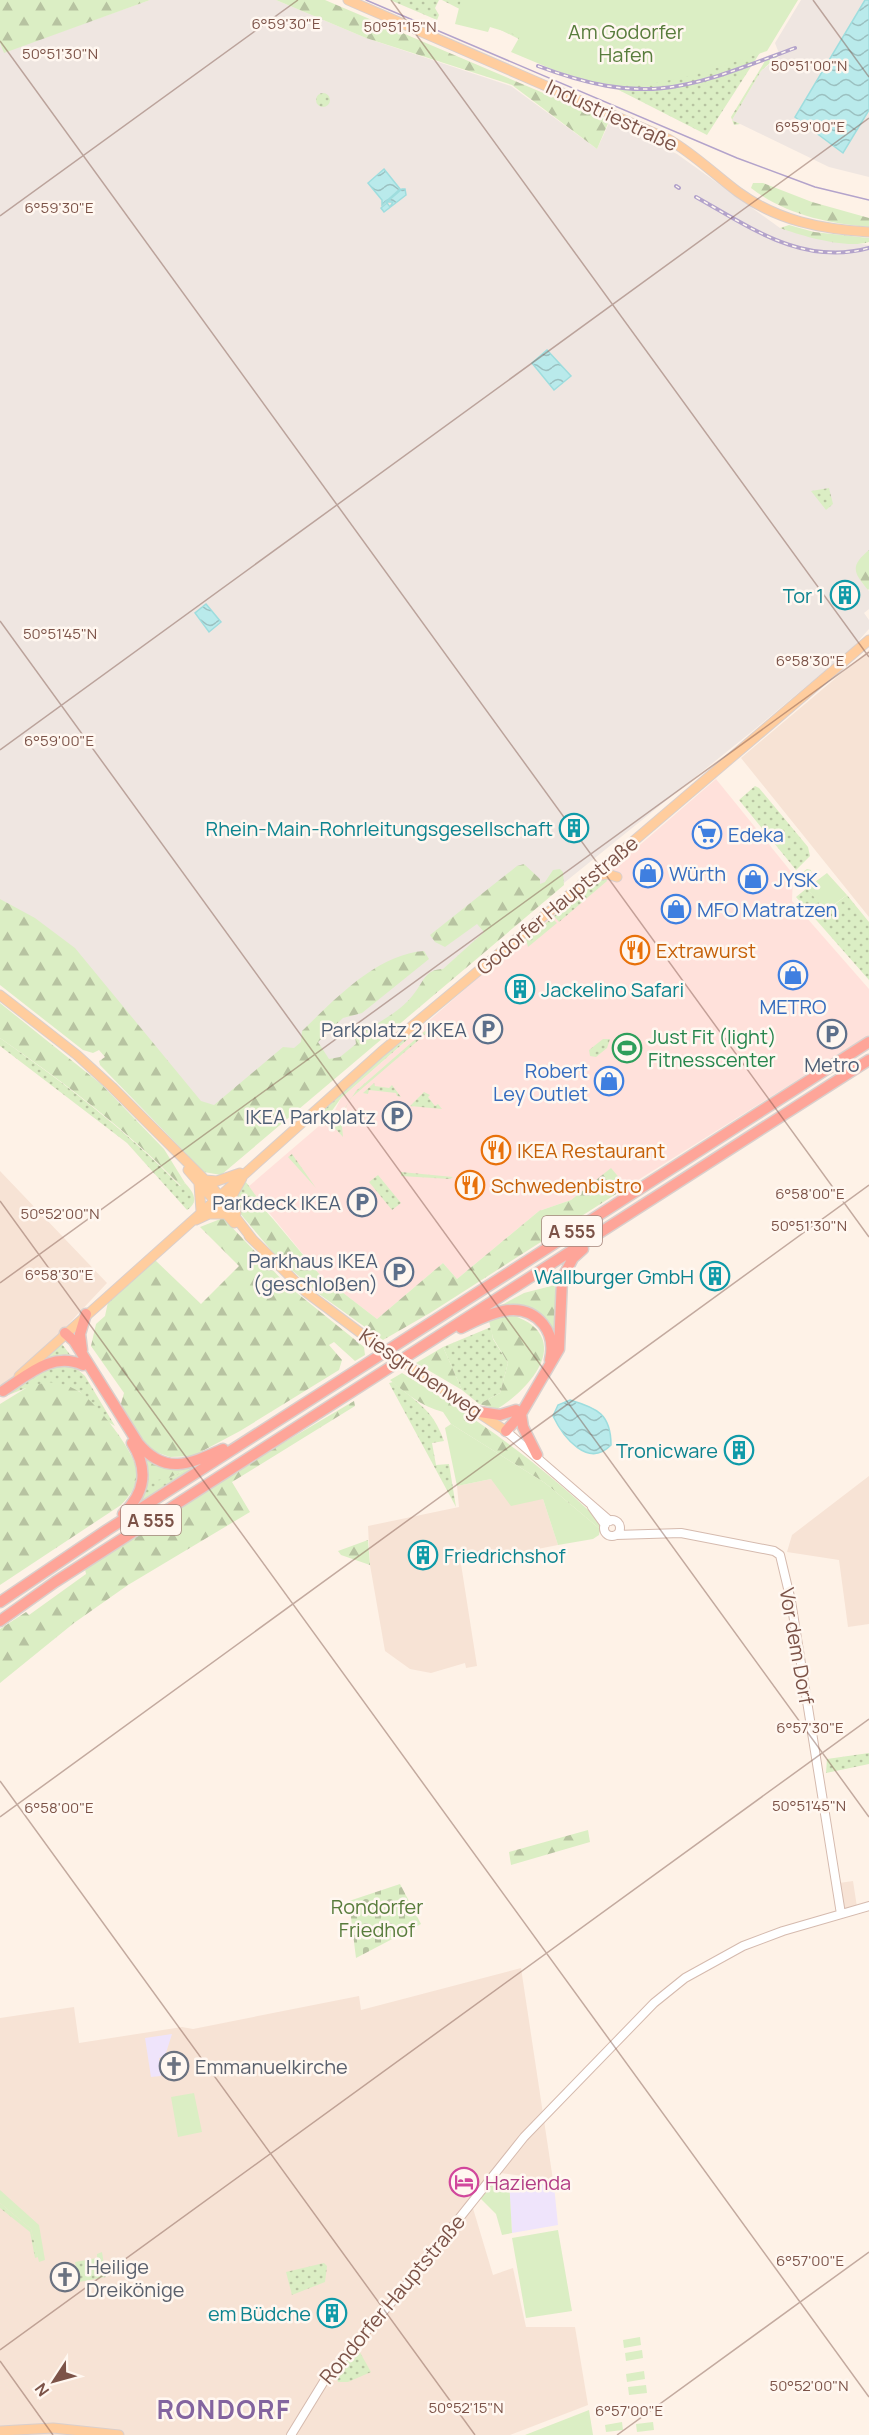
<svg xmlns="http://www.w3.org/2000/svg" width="869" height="2435" viewBox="0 0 869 2435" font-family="Manrope,sans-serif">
	<defs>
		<pattern id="grass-dots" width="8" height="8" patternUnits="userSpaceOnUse" patternTransform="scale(1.5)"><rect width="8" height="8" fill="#dbeec4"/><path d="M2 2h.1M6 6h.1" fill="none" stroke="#b7c3a1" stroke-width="1.8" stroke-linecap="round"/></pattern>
		<pattern id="forest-firs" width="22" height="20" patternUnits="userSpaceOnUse" patternTransform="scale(1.5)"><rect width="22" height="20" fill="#dbeec4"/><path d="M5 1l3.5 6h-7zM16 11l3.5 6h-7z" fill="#b7c3a1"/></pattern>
		<pattern id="cemetery-stones" width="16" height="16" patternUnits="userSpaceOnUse" patternTransform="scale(1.5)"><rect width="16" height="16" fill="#dbeec4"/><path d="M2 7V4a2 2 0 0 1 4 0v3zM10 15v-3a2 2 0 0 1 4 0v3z" fill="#b7c3a1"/></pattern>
		<pattern id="water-waves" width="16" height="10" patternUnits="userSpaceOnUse" patternTransform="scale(1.5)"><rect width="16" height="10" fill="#b9eaeb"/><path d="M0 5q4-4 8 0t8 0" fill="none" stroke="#9bc0c0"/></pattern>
	</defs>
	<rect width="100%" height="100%" fill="#fef2e7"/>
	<!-- residential -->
	<path fill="#f7e3d5" d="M869 650V917L741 758Z
		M0 1171 107 1283 0 1397Z
		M869 1476V1624L848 1627 839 1560 787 1552 792 1535Z
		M491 1479 543 1499 558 1545 461 1564 477 1666 466 1668 465 1663 431 1673 410 1669 385 1651 370 1565 368 1526 459 1507 457 1486Z
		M853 1881 857 1907 844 1911 839 1883Z
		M521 1968 553 2180 500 2173 472 2205 493 2275 513 2268 526 2327H575L588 2405 510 2435H0V2018L74 2007 79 2043 182 2027 193 2029 359 1996 361 2010Z"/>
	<!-- commercial -->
	<path fill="#ffe1db" d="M716 779 793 874 792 901 869 989V1035L627 1187 611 1169 571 1200 539 1211 457 1279 443 1263 377 1319 320 1275 248 1187 333 1114 341 1098 522 939 604 876Z"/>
	<!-- industrial -->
	<path fill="#efe6e1" d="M150 0H276L366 38 511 86 597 149 610 121 677 154 780 228 823 239 869 245V572L860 580 869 591V609L864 613 869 620V629L852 648 755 729 236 1147 0 935V43L4 52Z
		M801 0H865L795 117 843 153 869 110V177L829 167 732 120 761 71 780 56 775 43Z"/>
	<!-- education -->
	<path fill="#efe4fb" d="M172 2034 165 2056 159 2058 161 2076 151 2077 145 2038Z
		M519 2180 554 2186 558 2225 512 2233 509 2183 518 2184Z"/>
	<!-- grass -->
	<path fill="url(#grass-dots)" d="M390 0H439L435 8 439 15 437 20Z
		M442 0H794L707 135Z
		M778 56 761 71 732 120 740 124 734 125 731 117 765 61Z
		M316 100a7 7 0 1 1 14 0a7 7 0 1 1-14 0Z
		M829 488 833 504 826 510 811 491Z
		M755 786 759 788 808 847 810 856 796 870 739 800Z
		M807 869 811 870 812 876 798 887 800 874Z
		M606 878 607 881 559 922 554 916 598 881Z
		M807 888 826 911 847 895 869 922V980L796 897Z
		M552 918 557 923 528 947 526 939Z
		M434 1023 435 1026 351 1098 341 1116 343 1137 331 1124 337 1120 356 1091Z
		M417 1031 341 1098 329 1115 324 1114 322 1110 404 1038Z
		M0 1038C64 1083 125 1129 180 1186L185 1183C193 1192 200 1201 187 1210L127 1143 0 1046Z
		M603 1039H610L607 1048 596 1057 590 1056 589 1050Z
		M374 1083 375 1086 389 1088 392 1085 401 1097 397 1096 396 1093 369 1090 368 1094 363 1093Z
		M424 1092 430 1095 428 1097 435 1106 438 1104 442 1109 410 1106Z
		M292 1154 316 1188 288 1157Z
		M401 1172 453 1177 450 1179 401 1176Z
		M378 1175 401 1203 392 1210 369 1182Z
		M246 1182 264 1207 245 1204 238 1211 237 1192Z
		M491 1327 493 1339 508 1363 500 1393 479 1404 462 1390 443 1347Z
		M62 1344 71 1356 49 1357V1355Z
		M61 1363 76 1368 85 1376 115 1426 108 1422 79 1391 26 1388 6 1396 28 1378Z
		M393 1382C417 1403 433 1409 444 1441L432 1443 436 1465 449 1464 456 1507 389 1383Z
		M212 1456 133 1507 147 1476 169 1478 183 1471V1467L160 1463Z
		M869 1753V1764L826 1773 827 1759Z
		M0 2203 31 2229 38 2257 35 2258 30 2232 0 2208Z
		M102 2252 106 2277 79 2282 75 2262 97 2258V2254Z
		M324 2263 327 2266 325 2282 292 2295 286 2272Z
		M357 2347 371 2372 348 2382H338L335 2374Z"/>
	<!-- forest -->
	<path fill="url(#forest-firs)" d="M0 0H150L4 53 0 43Z
		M276 0H325L609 121 597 149 512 85 366 38Z
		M753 183H763L812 202 869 218V227C826 223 785 214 751 188Z
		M789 225 814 232 869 238V242C846 249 802 236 780 228Z
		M869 550V589L868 590C853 572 850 566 869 550Z
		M524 864 540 879V884L545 882 553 870 560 869 563 872 564 885 221 1175 204 1172 100 1065 99 1061 105 1057 99 1050 93 1053 83 1050 0 985V899L35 918 75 948 201 1101 214 1105 283 1047 294 1048 301 1042 302 1031C334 1000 377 954 424 951L429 959 362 1013 343 1018 318 1042 329 1059 340 1057 356 1044 355 1036C374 1025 399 1013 413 995 423 983 425 969 443 969L484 932 477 924 445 947 435 942 430 935 517 866Z
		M0 1003 101 1084 164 1149 185 1183 181 1186C126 1129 65 1083 0 1038Z
		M611 1168 627 1187 430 1313 383 1340 319 1294 276 1256 238 1211 239 1205 248 1202 263 1208 273 1219 320 1275 377 1319 443 1263 457 1279 539 1211 571 1200Z
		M223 1218 287 1285 364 1347 365 1355 355 1361 334 1342 329 1345 342 1360 339 1370 240 1431 193 1456 170 1457 153 1451 135 1431 120 1407 124 1393 91 1346 96 1324 105 1316 108 1302 155 1260 201 1304 239 1266 200 1227Z
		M555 1285 557 1335C540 1306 531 1304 498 1307L524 1293Z
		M509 1314C574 1334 536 1385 497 1409L479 1404 500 1393 508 1363 493 1338 489 1321Z
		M443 1347 462 1390 416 1363Z
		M402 1373C473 1416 539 1462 600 1521V1529L545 1483 451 1424 443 1412C421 1406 407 1394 390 1380Z
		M47 1382C58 1383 69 1385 78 1391 95 1401 137 1453 137 1473 137 1486 130 1496 121 1505L0 1585V1404L26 1388Z
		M354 1401 355 1406 232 1482 250 1512 128 1585 74 1623 0 1683V1629L26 1612 29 1615 86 1574 85 1569 271 1450Z
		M142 1455 183 1467V1471L169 1478 152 1481 147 1476Z
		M368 1540 370 1565 341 1555 338 1551Z
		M588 1830 590 1842 511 1865 509 1852Z"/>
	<!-- cemetery -->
	<path fill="url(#cemetery-stones)" d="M400 1884 421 1924 356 1958 349 1901Z"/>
	<!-- park -->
	<path fill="#dbeec4" d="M461 0H798L767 51C710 70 654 93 593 82 565 76 538 63 511 52L520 36 490 27 488 32 455 24Z
		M827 873 847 895 825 911 807 888Z
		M451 1424 545 1483 600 1529 599 1535 593 1539 558 1545 543 1499 511 1506 491 1479 457 1486 445 1428Z
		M194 2093 202 2132 178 2137 171 2097Z
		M499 2177 509 2179 512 2233 502 2235 496 2214 480 2198Z
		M0 2190 39 2225 45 2260 39 2262 31 2229 0 2203Z
		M558 2230 572 2311 526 2318 512 2238Z
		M640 2337 641 2345 624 2348 623 2340Z
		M642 2350 643 2358 626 2361 625 2353Z
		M644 2371 645 2379 627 2382 626 2374Z
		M646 2385 647 2393 629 2395 628 2387Z
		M589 2410 593 2435H525Z
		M622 2422 623 2430 606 2432 605 2425Z
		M653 2422 654 2430 637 2432 636 2424Z"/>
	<!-- water -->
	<path fill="url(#water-waves)" stroke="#9eddde" stroke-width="1.5" d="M865 0H869V110L843 153 795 117Z
		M384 169 400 189 382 205V200L368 183Z
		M402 189H405L406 195 384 212 381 208 387 203 390 207 393 202H387Z
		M547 350 571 376 554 390 532 363Z
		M206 604 221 622 209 632 195 613Z
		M570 1400C597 1408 611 1414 611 1445 588 1469 563 1437 553 1416L558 1405Z"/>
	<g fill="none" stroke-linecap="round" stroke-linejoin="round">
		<!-- minor casing -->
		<g stroke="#d5baae" stroke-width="10">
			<path id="minor" d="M506 1431 610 1521
				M592 1507 605 1525
				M604 1528a8 8 0 1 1 16 0a8 8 0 1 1-16 0Z
				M616 1535 681 1533 774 1551 780 1555 791 1601 841 1914
				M291 2435 326 2378 402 2290 524 2137 654 2003 685 1978 743 1946 783 1931 869 1906"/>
		</g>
		<!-- major casing -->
		<g stroke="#dacfcc" stroke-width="11">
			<path id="major" d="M348 0 668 139C694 154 714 174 738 192 778 221 821 229 869 232
				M595 876 607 874 617 877
				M0 995 77 1055 112 1087 213 1188 253 1240
				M188 1170 234 1223
				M205 1180 217 1181 240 1173
				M199 1184 201 1211
				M236 1213 232 1196 242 1178
				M196 1220 209 1214H225
				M249 1236 306 1292 366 1337
				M19 1376 381 1052 629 845 869 640
				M423 1376 506 1431
				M0 2431 53 2428 119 2435"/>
		</g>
		<!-- highway casing -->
		<g stroke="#dacfcc" stroke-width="13">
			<path id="highway" d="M461 1328C486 1315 521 1297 543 1324 552 1335 553 1347 550 1360
				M65 1333 74 1341 138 1443C165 1476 190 1464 223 1449
				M82 1350 80 1334 86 1314
				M3 1391C28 1375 52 1351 83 1365
				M480 1412 500 1415 516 1410
				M521 1414 523 1427 537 1455
				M506 1431 521 1414 559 1349 562 1279 573 1258 583 1249
				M123 1514C145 1493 149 1470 132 1443
				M0 1602 107 1530 869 1042
				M0 1621 55 1582 869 1060"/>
		</g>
		<!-- minor -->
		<use href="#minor" stroke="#fff" stroke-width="8"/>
		<!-- major -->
		<use href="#major" stroke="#ffcd9e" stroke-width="9"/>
		<!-- highway -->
		<use href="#highway" stroke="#fea599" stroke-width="10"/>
		<!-- tram -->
		<path stroke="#b3a3cb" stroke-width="1.5" d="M366 0 737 158 815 187 869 200"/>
		<!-- rail casing -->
		<g stroke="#b3a3cb" stroke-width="4">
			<path id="rail" d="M538 66C649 108 690 87 795 48
				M676 186 679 188
				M696 197C751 228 803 266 869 248"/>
		</g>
		<!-- rail -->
		<use href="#rail" stroke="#fff7f0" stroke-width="1.5" stroke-dasharray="4.5" stroke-linecap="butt"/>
		<!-- major-bridge casing -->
		<g stroke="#dacfcc" stroke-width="11" stroke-linecap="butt">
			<path id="major-bridge" d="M366 1337 423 1376"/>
		</g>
		<!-- major-bridge -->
		<use href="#major-bridge" stroke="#ffcd9e" stroke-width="9"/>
	</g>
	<!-- ticks -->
	<path fill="none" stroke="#7c5348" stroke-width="1.5" stroke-opacity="0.45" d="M391 0 869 657M813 0 869 77M0 41 869 1237M0 216 298 0M0 621 869 1817M0 750 869 118M0 1201 869 2397M0 1283 869 652M0 1781 475 2435M0 1817 869 1185M0 2350 869 1719M0 2361 53 2435M617 2435 869 2252"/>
	<!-- icons -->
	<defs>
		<g id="building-ring" transform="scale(1.5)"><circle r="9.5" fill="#fff7f0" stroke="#0f9aa8" stroke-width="1.5"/><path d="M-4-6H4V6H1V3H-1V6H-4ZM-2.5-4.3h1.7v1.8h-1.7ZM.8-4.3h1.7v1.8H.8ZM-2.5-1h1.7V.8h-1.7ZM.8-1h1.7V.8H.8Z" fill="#0f9aa8"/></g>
		<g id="supermarket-ring" transform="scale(1.5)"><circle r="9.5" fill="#fff7f0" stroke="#3f7fe0" stroke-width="1.5"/><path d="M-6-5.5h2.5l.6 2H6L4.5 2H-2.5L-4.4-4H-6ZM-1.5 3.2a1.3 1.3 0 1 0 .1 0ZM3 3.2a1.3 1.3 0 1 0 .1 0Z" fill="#3f7fe0"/></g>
		<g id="shop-ring" transform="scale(1.5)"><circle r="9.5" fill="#fff7f0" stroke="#3f7fe0" stroke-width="1.5"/><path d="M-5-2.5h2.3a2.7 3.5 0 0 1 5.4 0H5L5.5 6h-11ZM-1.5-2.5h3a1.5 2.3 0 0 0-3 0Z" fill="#3f7fe0"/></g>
		<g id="restaurant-ring" transform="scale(1.5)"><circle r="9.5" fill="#fff7f0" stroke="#e8710a" stroke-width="1.5"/><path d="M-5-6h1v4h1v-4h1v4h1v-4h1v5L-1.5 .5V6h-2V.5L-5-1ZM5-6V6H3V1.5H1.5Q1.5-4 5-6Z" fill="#e8710a"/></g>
		<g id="parking-ring" transform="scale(1.5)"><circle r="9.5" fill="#fff7f0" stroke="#5c6f8a" stroke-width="1.5"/><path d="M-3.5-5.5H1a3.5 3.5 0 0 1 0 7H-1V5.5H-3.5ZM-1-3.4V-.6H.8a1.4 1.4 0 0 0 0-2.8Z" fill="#5c6f8a"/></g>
		<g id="stadium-ring" transform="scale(1.5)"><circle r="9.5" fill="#fff7f0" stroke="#2e9e5b" stroke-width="1.5"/><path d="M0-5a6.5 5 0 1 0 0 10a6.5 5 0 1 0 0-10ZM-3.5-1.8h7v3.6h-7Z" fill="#2e9e5b"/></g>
		<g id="church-ring" transform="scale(1.5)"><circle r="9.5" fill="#fff7f0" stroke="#6b7280" stroke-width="1.5"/><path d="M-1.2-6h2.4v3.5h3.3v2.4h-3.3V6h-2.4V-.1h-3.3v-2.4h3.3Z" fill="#6b7280"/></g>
		<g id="hotel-ring" transform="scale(1.5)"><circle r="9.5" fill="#fff7f0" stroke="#d1479c" stroke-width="1.5"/><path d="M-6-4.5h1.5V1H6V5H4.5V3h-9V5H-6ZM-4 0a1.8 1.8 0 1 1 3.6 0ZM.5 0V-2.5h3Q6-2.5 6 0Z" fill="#d1479c"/></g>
	</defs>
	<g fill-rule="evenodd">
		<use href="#building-ring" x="845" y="595"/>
		<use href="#building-ring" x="574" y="828"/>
		<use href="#supermarket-ring" x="707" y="834"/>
		<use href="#shop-ring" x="648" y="873"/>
		<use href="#shop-ring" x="753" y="879"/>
		<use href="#shop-ring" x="676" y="909"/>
		<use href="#restaurant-ring" x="635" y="950"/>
		<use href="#shop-ring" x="793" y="975"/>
		<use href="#building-ring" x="520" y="989"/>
		<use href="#parking-ring" x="488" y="1029"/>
		<use href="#parking-ring" x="832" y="1034"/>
		<use href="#stadium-ring" x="627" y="1048"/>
		<use href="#shop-ring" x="609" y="1081"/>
		<use href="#parking-ring" x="397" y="1116"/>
		<use href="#restaurant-ring" x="496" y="1150"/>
		<use href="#restaurant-ring" x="470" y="1185"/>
		<use href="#parking-ring" x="362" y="1202"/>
		<use href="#parking-ring" x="399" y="1272"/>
		<use href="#building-ring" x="715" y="1276"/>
		<use href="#building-ring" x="739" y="1450"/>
		<use href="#building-ring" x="423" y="1555"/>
		<use href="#church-ring" x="174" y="2066"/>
		<use href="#hotel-ring" x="464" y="2182"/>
		<use href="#church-ring" x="65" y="2277"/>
		<use href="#building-ring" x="332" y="2313"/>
	</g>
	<g text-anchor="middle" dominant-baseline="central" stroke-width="5" stroke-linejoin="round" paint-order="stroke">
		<!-- shield labels -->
		<g fill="#fff7f0" stroke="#a3847a" stroke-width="1.5">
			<rect x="542" y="1216" width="60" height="30" rx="4.5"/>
			<rect x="121" y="1505" width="60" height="30" rx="4.5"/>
		</g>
		<g font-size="18" font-weight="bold" fill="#7c5348">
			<text x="572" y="1231">A 555</text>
			<text x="151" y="1520">A 555</text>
		</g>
		<!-- park labels -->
		<g font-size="20" fill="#587c3c" stroke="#fff7f0">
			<text x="626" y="31">Am Godorfer<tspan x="626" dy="23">Hafen</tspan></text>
			<text x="377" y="1906">Rondorfer<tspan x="377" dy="23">Friedhof</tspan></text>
		</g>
		<!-- street labels -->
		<g font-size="20" fill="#7c5348" stroke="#fff7f0">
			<text transform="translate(612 115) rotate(25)">Industriestraße</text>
			<text transform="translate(557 905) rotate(-40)">Godorfer Hauptstraße</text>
			<text transform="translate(421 1373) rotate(34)">Kiesgrubenweg</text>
			<text transform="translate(797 1646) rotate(80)">Vor dem Dorf</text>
			<text transform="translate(392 2299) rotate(-50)">Rondorfer Hauptstraße</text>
		</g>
		<!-- culture labels -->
		<g font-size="20" fill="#0d838f" stroke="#fff7f0" text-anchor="end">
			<text x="824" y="595">Tor 1</text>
			<text x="553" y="828">Rhein-Main-Rohrleitungsgesellschaft</text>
			<text x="541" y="989" text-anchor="start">Jackelino Safari</text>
			<text x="694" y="1276">Wallburger GmbH</text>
			<text x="718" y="1450">Tronicware</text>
			<text x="444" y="1555" text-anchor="start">Friedrichshof</text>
			<text x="311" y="2313">em Büdche</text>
		</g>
		<!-- shop labels -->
		<g font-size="20" fill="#366cbe" stroke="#fff7f0" text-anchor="start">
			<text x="728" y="834">Edeka</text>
			<text x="669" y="873">Würth</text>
			<text x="774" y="879">JYSK</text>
			<text x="697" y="909">MFO Matratzen</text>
			<text x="793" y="1006" text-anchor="middle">METRO</text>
			<text x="588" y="1070" text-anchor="end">Robert<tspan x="588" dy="23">Ley Outlet</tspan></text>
		</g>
		<!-- food labels -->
		<g font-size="20" fill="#c56008" stroke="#fff7f0" text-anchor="start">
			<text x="656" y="950">Extrawurst</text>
			<text x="517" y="1150">IKEA Restaurant</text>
			<text x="491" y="1185">Schwedenbistro</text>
		</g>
		<!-- service labels -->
		<g font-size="20" fill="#4e5e75" stroke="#fff7f0" text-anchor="end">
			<text x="467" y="1029">Parkplatz 2 IKEA</text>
			<text x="832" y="1064" text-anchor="middle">Metro</text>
			<text x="376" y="1116">IKEA Parkplatz</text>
			<text x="341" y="1202">Parkdeck IKEA</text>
			<text x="378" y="1260">Parkhaus IKEA<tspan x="378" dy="23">(geschloßen)</tspan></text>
		</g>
		<!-- leisure labels -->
		<g font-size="20" fill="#27864d" stroke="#fff7f0" text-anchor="start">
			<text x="648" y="1036">Just Fit (light)<tspan x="648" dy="23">Fitnesscenter</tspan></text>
		</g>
		<!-- worship labels -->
		<g font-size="20" fill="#5b616d" stroke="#fff7f0" text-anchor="start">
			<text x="195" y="2066">Emmanuelkirche</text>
			<text x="86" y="2266">Heilige<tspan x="86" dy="23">Dreikönige</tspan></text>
		</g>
		<!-- hotel labels -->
		<g font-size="20" fill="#b23c85" stroke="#fff7f0" text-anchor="start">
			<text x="485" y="2182">Hazienda</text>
		</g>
		<!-- district labels -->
		<g font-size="26" font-weight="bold" letter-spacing="1.5" fill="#83649f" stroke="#fff7f0">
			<text x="224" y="2409">RONDORF</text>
		</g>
	</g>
	<g font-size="15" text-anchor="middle" fill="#7c5348" stroke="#fff7f0" stroke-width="5" stroke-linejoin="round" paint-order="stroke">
		<text x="286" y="29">6°59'30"E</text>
		<text x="400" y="32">50°51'15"N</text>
		<text x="60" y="59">50°51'30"N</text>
		<text x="809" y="71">50°51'00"N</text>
		<text x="810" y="132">6°59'00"E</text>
		<text x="59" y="213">6°59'30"E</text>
		<text x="60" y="639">50°51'45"N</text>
		<text x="810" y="666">6°58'30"E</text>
		<text x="59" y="746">6°59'00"E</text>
		<text x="810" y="1199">6°58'00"E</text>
		<text x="60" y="1219">50°52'00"N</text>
		<text x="809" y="1231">50°51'30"N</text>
		<text x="59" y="1280">6°58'30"E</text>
		<text x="810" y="1733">6°57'30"E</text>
		<text x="809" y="1811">50°51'45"N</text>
		<text x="59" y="1813">6°58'00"E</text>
		<text x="810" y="2266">6°57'00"E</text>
		<text x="809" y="2391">50°52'00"N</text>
		<text x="466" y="2413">50°52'15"N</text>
		<text x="629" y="2416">6°57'00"E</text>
	</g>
	<!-- north arrow -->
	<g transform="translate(54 2381) rotate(234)" stroke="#fff7f0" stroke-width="4.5" paint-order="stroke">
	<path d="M0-4.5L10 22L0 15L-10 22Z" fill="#7c5348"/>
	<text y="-9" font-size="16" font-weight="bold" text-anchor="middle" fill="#7c5348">N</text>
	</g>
</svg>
